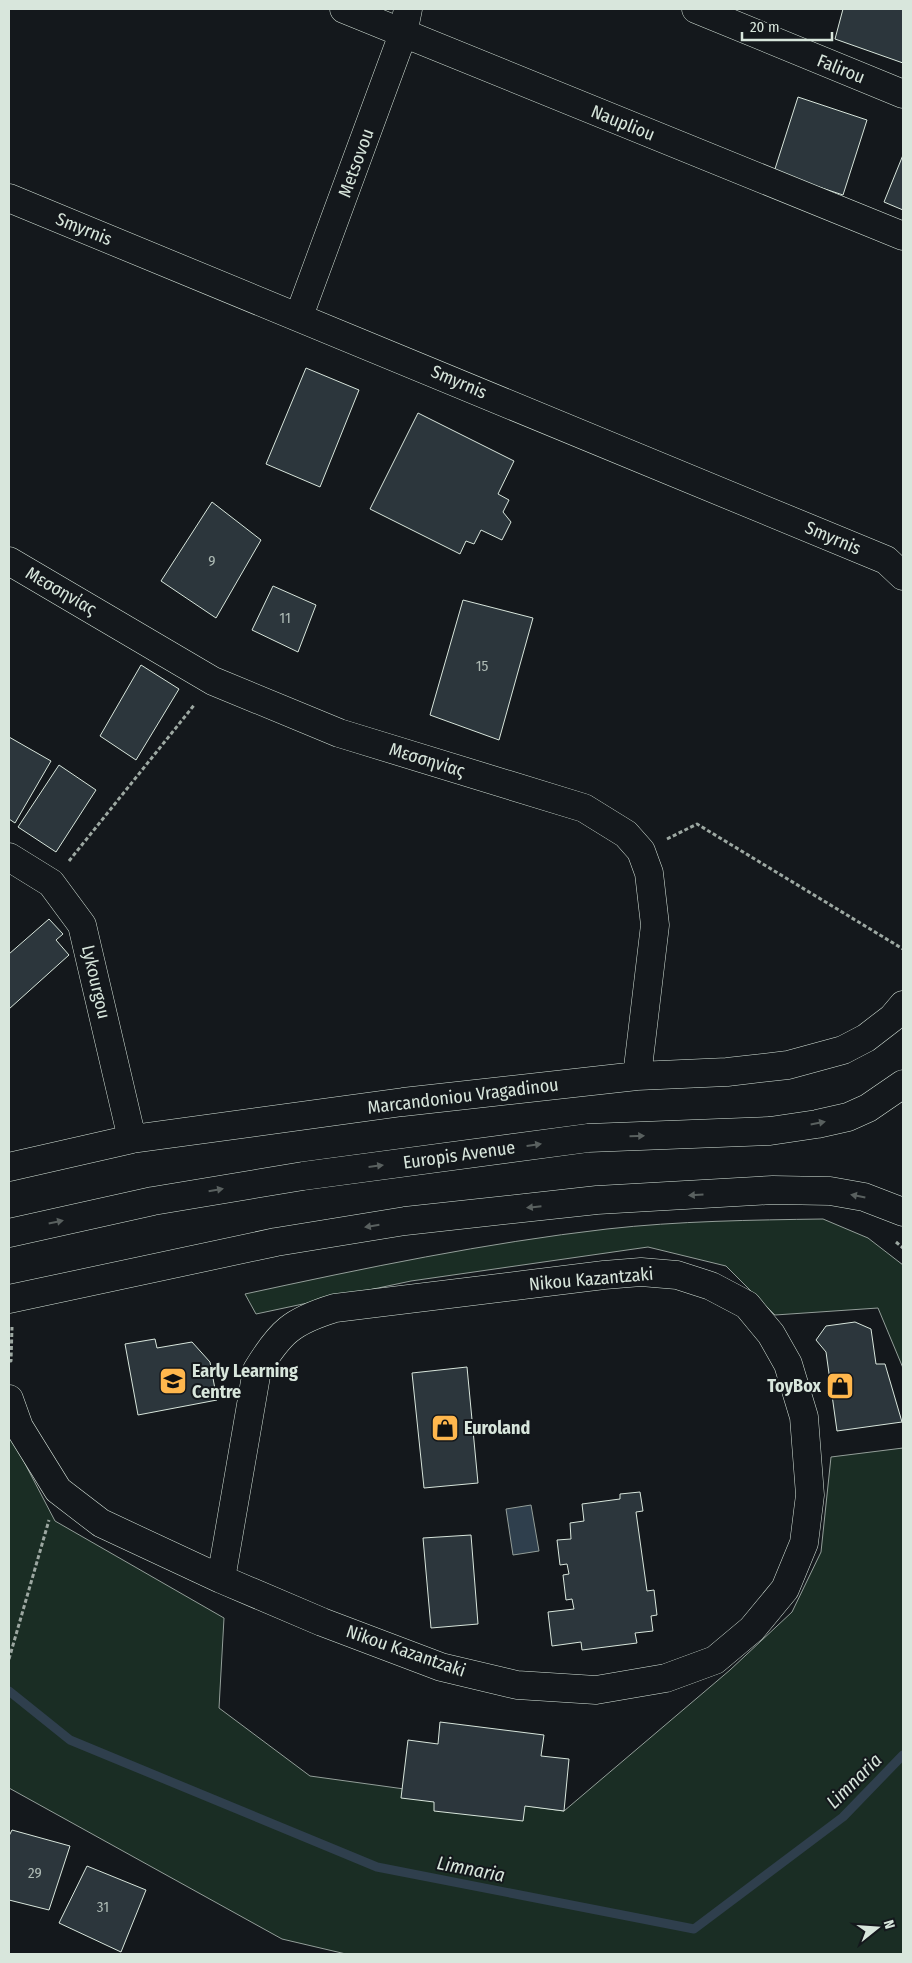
<svg xmlns="http://www.w3.org/2000/svg" width="912" height="1963" viewBox="0 0 912 1963" font-family="'Fira Sans Condensed',sans-serif">
	<rect width="100%" height="100%" fill="#14181c"/>
	<!-- green -->
	<path fill="#1a2d24" stroke="#939e99" d="M823 1219 868 1238 903 1265V1368L878 1308 775 1315 726 1266 648 1247 411 1281 256 1314 245 1294C365 1268 485 1243 607 1229 678 1221 752 1220 823 1219Z
		M9 1433 55 1521 224 1618 219 1708 310 1776 564 1811 730 1670 792 1612 821 1552 831 1457 903 1448V1954H346L282 1939 9 1788Z"/>
	<!-- water -->
	<path fill="#2f3f4d" stroke="#939e99" d="M531 1505 539 1551 513 1555 506 1509Z"/>
	<g fill="none" stroke-linecap="round" stroke-linejoin="round">
		<!-- stream -->
		<path stroke="#2f3f4d" stroke-width="9" d="M9 1691 70 1740 377 1867 694 1929 843 1817 903 1755"/>
	</g>
	<!-- building -->
	<path fill="#2c363c" stroke="#d8e6dc" d="M843 9H903V63L835 39Z
		M798 97 867 120 843 195 774 172Z
		M903 155V210L884 202Z
		M306 368 359 390 320 487 266 464Z
		M418 413 514 461 498 494 509 500 503 512 511 522 502 540 481 530 474 544 466 541 460 554 370 509Z
		M212 502 261 540 216 618 161 581Z
		M273 586 316 605 298 652 252 630Z
		M463 600 533 618 499 740 430 715Z
		M141 665 179 689 136 760 100 736Z
		M9 737 51 761 15 823 9 819Z
		M59 765 96 790 56 852 18 827Z
		M49 919 63 934 56 940 69 955 9 1009V954Z
		M855 1322 871 1329 876 1364H885L902 1422 837 1431 826 1352 816 1340 826 1326Z
		M155 1339 157 1348 192 1342 210 1362 217 1400 138 1415 125 1344Z
		M467 1367 478 1483 424 1488 412 1373Z
		M640 1492 643 1511 636 1512 647 1591 654 1590 657 1615 651 1616 653 1631 635 1633 637 1643 582 1650 581 1642 552 1646 548 1612 574 1609 572 1599 566 1600 563 1575 569 1574 567 1564 560 1565 557 1540 571 1539 570 1523 584 1521 582 1504 620 1499V1494Z
		M471 1535 478 1624 431 1628 423 1538Z
		M440 1722 544 1735 541 1756 569 1759 564 1811 525 1806 523 1821 434 1811V1802L401 1798 408 1740 438 1744Z
		M12 1830 70 1846 49 1910 9 1900V1836Z
		M87 1866 146 1890 121 1952 59 1923Z"/>
	<g fill="none" stroke-linecap="round" stroke-linejoin="round">
		<!-- street casing -->
		<g stroke="#d8e6dc" stroke-width="29">
			<path id="street" d="M344 9 903 236
				M696 9 903 94
				M9 198 886 560 903 576
				M299 316 403 34 408 9
				M9 561 213 681 339 733 584 808 626 834 641 851 649 873 655 925 637 1076
				M9 857 51 883 82 925 132 1139
				M9 1167 132 1139 403 1102 637 1076 727 1072 788 1065 843 1050 866 1038 892 1018 903 1005
				M9 1399 19 1427 58 1490 101 1523 221 1579 322 1622 441 1667 517 1685 596 1690 666 1678 715 1660 752 1629 785 1589 804 1543 810 1495 804 1417 788 1364 771 1334 747 1305 711 1286 677 1275 641 1272 604 1275 335 1308C292 1321 280 1332 257 1370L221 1579"/>
		</g>
		<!-- highway casing -->
		<g stroke="#d8e6dc" stroke-width="29">
			<path id="highway" d="M9 1233 153 1201 303 1176 588 1138 770 1131 817 1124 848 1117 868 1108 903 1084
				M9 1299 276 1242 405 1221 597 1200 773 1190 830 1191 864 1197 903 1212"/>
		</g>
		<!-- path -->
		<path stroke="#9da8a2" stroke-width="3" stroke-dasharray="4 2.5" stroke-linecap="butt" d="M667 839 697 824 903 949
			M69 861 195 704
			M896 1242 903 1248
			M9 1361H11L12 1327
			M9 1659 49 1520"/>
		<!-- street -->
		<use href="#street" stroke="#14181c" stroke-width="28"/>
		<!-- highway -->
		<use href="#highway" stroke="#14181c" stroke-width="28"/>
	</g>
	<!-- one-way arrows -->
	<defs><path id="oneway-solid" d="M-6-.8H1V-3.2L6.5 0L1 3.2V.8H-6Z" transform="scale(1.25)"/></defs>
	<g fill="#59605f">
		<use href="#oneway-solid" transform="translate(818 1123) rotate(-11)"/>
		<use href="#oneway-solid" transform="translate(637 1136) rotate(-2)"/>
		<use href="#oneway-solid" transform="translate(534 1145) rotate(-8)"/>
		<use href="#oneway-solid" transform="translate(376 1166) rotate(-7)"/>
		<use href="#oneway-solid" transform="translate(216 1190) rotate(-10)"/>
		<use href="#oneway-solid" transform="translate(696 1195) rotate(177)"/>
		<use href="#oneway-solid" transform="translate(858 1196) rotate(-169)"/>
		<use href="#oneway-solid" transform="translate(534 1207) rotate(174)"/>
		<use href="#oneway-solid" transform="translate(56 1222) rotate(-12)"/>
		<use href="#oneway-solid" transform="translate(372 1226) rotate(171)"/>
	</g>
	<!-- icons -->
	<defs>
		<g id="school-square" transform="scale(1.4375)"><rect x="-9" y="-9" width="18" height="18" rx="4" fill="#ffb74d" stroke="#14181c"/><path d="M0-5L7-2L0 1L-7-2ZM-4 1L0 2.5L4 1V4Q0 6-4 4Z" fill="#111"/></g>
		<g id="shop-square" transform="scale(1.4375)"><rect x="-9" y="-9" width="18" height="18" rx="4" fill="#ffb74d" stroke="#14181c"/><path d="M-5-2.5h2.3a2.7 3.5 0 0 1 5.4 0H5L5.5 6h-11ZM-1.5-2.5h3a1.5 2.3 0 0 0-3 0Z" fill="#111"/></g>
	</defs>
	<g fill-rule="evenodd">
		<use href="#school-square" x="173" y="1381"/>
		<use href="#shop-square" x="840" y="1386"/>
		<use href="#shop-square" x="445" y="1428"/>
	</g>
	<g text-anchor="middle" dominant-baseline="central" stroke-width="4" stroke-linejoin="round" paint-order="stroke">
		<!-- number labels -->
		<g font-size="15" fill="#adbab4">
			<text x="212" y="561">9</text>
			<text x="285" y="618">11</text>
			<text x="482" y="666">15</text>
			<text x="35" y="1873">29</text>
			<text x="103" y="1907">31</text>
		</g>
		<!-- street labels -->
		<g font-size="18" fill="#d8e6dc" stroke="#14181c">
			<text transform="translate(841 69) rotate(22)">Falirou</text>
			<text transform="translate(623 123) rotate(22)">Naupliou</text>
			<text transform="translate(356 163) rotate(-70)">Metsovou</text>
			<text transform="translate(84 229) rotate(22)">Smyrnis</text>
			<text transform="translate(459 382) rotate(23)">Smyrnis</text>
			<text transform="translate(833 538) rotate(23)">Smyrnis</text>
			<text transform="translate(61 591) rotate(30)">Μεσσηνίας</text>
			<text transform="translate(427 760) rotate(17)">Μεσσηνίας</text>
			<text transform="translate(96 982) rotate(77)">Lykourgou</text>
			<text transform="translate(463 1096) rotate(-7)">Marcandoniou Vragadinou</text>
			<text transform="translate(459 1155) rotate(-8)">Europis Avenue</text>
			<text transform="translate(591 1279) rotate(-5)">Nikou Kazantzaki</text>
			<text transform="translate(406 1651) rotate(19)">Nikou Kazantzaki</text>
		</g>
		<!-- poi labels -->
		<g font-size="18" font-weight="bold" fill="#d8e6dc" stroke="#14181c" text-anchor="start">
			<text x="192" y="1371">Early Learning<tspan x="192" dy="21">Centre</tspan></text>
			<text x="821" y="1386" text-anchor="end">ToyBox</text>
			<text x="464" y="1428">Euroland</text>
		</g>
		<!-- water labels -->
		<g font-size="19" font-style="italic" fill="#d8e6dc" stroke="#14181c">
			<text transform="translate(854 1781) rotate(-45)">Limnaria</text>
			<text transform="translate(471 1869) rotate(11)">Limnaria</text>
		</g>
	</g>
	<!-- border -->
	<rect width="912" height="1963" fill="none" stroke="#d8e6dc" stroke-width="20"/>
	<!-- north arrow -->
	<g transform="translate(877 1928) rotate(73)" stroke="#14181c" stroke-width="4" paint-order="stroke">
	<path d="M0-4L9 19L0 12L-9 19Z" fill="#d8e6dc"/>
	<text y="-8" font-size="14" font-weight="bold" text-anchor="middle" fill="#d8e6dc">N</text>
	</g>
	<!-- scale -->
	<path d="M742 32v8h90v-8" fill="none" stroke="#d8e6dc" stroke-width="2.5"/>
	<text x="750" y="32" font-size="15" fill="#d8e6dc" stroke="#14181c" stroke-width="4" paint-order="stroke">20 m</text>
</svg>
